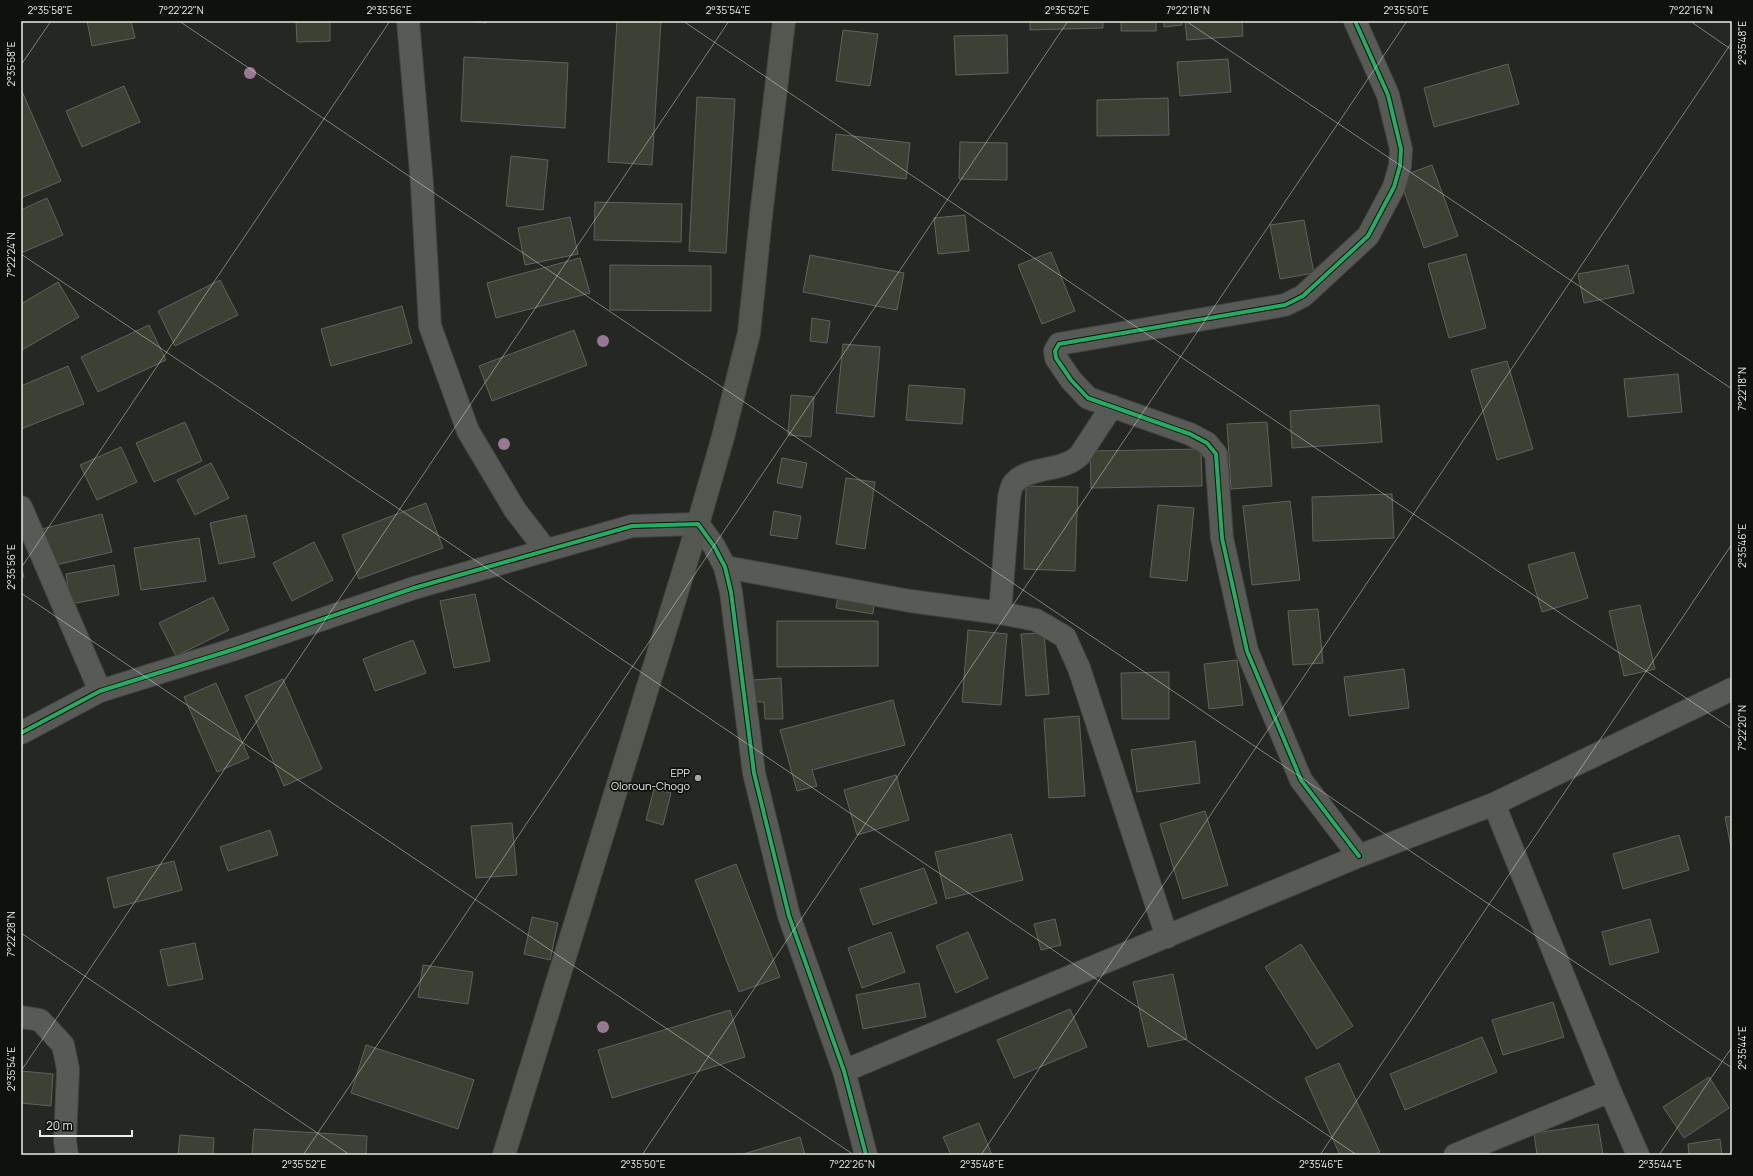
<svg xmlns="http://www.w3.org/2000/svg" width="1753" height="1176" viewBox="0 0 1753 1176" font-family="Manrope,sans-serif">
	<rect width="100%" height="100%" fill="#252722"/>
	<!-- building -->
	<path fill="#3c4035" stroke="#60625e" d="M87 21H131L135 38 92 46Z
		M296 21H330V41L297 42Z
		M467 21H486V23Z
		M617 21H661L652 165 608 162Z
		M1030 21H1103V28L1030 30Z
		M1121 21H1156V31H1121Z
		M1164 21H1182V25L1164 27Z
		M1185 21H1242L1243 36 1187 40Z
		M843 30 878 34 870 86 836 81Z
		M1007 35 1008 73 956 75 954 36Z
		M464 57 568 63 565 128 461 121Z
		M1228 59 1231 92 1180 96 1177 62Z
		M1508 64 1519 104 1434 127 1424 88Z
		M124 86 140 122 82 147 66 111Z
		M21 89 61 181 21 198Z
		M697 97 735 99 726 253 689 251Z
		M1168 98 1169 135 1097 136V100Z
		M836 134 910 143 906 179 832 170Z
		M960 142 1007 143V180L959 179Z
		M511 156 548 160 543 210 506 206Z
		M1432 165 1458 236 1424 248 1399 177Z
		M47 198 63 235 21 253V210Z
		M595 202 682 204 681 242 594 240Z
		M965 215 969 251 938 254 934 218Z
		M570 217 578 254 525 265 518 228Z
		M1304 220 1314 273 1280 279 1270 225Z
		M1051 252 1075 311 1042 324 1018 265Z
		M1466 254 1486 328 1449 338 1428 264Z
		M810 255 904 273 897 310 803 292Z
		M580 258 590 293 496 318 487 283Z
		M610 265 711 266V311L610 310Z
		M1628 265 1634 293 1584 303 1578 274Z
		M220 280 238 315 175 346 158 311Z
		M58 282 79 317 22 350 21 304Z
		M402 306 412 343 331 366 321 329Z
		M812 318 830 321 827 343 810 341Z
		M149 325 166 360 98 392 81 357Z
		M574 330 587 365 492 401 479 366Z
		M843 344 880 347 874 417 836 413Z
		M1507 361 1533 449 1497 460 1471 370Z
		M68 366 84 404 21 429V386Z
		M1678 374 1682 412 1628 417 1624 379Z
		M909 385 965 389 962 424 906 420Z
		M791 395 814 397 811 437 788 435Z
		M1379 405 1382 442 1292 448 1290 411Z
		M185 422 202 461 154 482 136 443Z
		M1267 422 1272 486 1231 489 1227 424Z
		M121 447 137 482 97 500 80 465Z
		M1201 449 1202 486 1091 488 1090 451Z
		M782 458 807 463 802 488 777 483Z
		M211 463 229 498 195 515 177 480Z
		M846 478 875 482 865 549 836 544Z
		M1026 486 1078 487 1075 571 1024 569Z
		M1392 494 1394 538 1313 541 1312 497Z
		M1290 501 1300 580 1252 585 1243 506Z
		M426 503 443 548 359 579 342 535Z
		M1158 505 1194 508 1187 581 1150 577Z
		M774 511 801 516 797 539 770 535Z
		M102 514 112 552 51 566 42 529Z
		M246 515 255 557 219 564 210 523Z
		M199 538 206 581 141 590 134 548Z
		M314 542 333 580 292 601 273 563Z
		M1574 552 1588 598 1542 612 1528 565Z
		M21 565 24 577 21 578Z
		M114 565 119 595 71 604 66 574Z
		M475 594 490 661 454 668 440 601Z
		M838 596 874 602 873 614 836 608Z
		M213 597 229 630 176 656 159 623Z
		M1640 605 1655 669 1624 676 1609 611Z
		M1318 609 1323 663 1293 665 1288 611Z
		M777 621H878V666L777 667Z
		M968 630 1007 634 1001 705 962 702Z
		M1044 633 1049 694 1026 696 1021 634Z
		M413 640 426 673 375 691 363 659Z
		M1237 660 1243 705 1209 709 1204 664Z
		M1404 669 1409 708 1349 716 1344 677Z
		M1169 672V719H1122L1121 673Z
		M781 678 783 719H765L764 702H754L753 680Z
		M283 679 322 769 284 786 245 696Z
		M216 683 249 758 217 772 184 697Z
		M893 700 905 745 812 770 817 786 797 791 780 730Z
		M1079 716 1085 796 1049 798 1044 719Z
		M1195 741 1200 783 1137 792 1131 750Z
		M896 775 909 820 857 835 844 790Z
		M654 789 671 793 663 825 646 820Z
		M1205 811 1228 885 1183 899 1160 824Z
		M1732 816V847H1731L1725 817Z
		M512 823 517 875 476 878 471 826Z
		M270 830 278 855 228 871 220 847Z
		M1011 834 1023 880 946 899 935 852Z
		M1679 835 1689 870 1623 889 1613 854Z
		M174 861 182 890 114 908 107 878Z
		M736 864 780 977 739 992 695 880Z
		M924 868 937 903 873 925 860 889Z
		M532 917 558 923 550 960 524 954Z
		M1055 919 1061 945 1041 950 1034 924Z
		M1650 919 1659 952 1610 965 1602 932Z
		M891 932 905 972 862 988 848 948Z
		M968 932 988 978 956 993 936 946Z
		M195 943 203 979 168 986 160 950Z
		M1301 944 1353 1026 1317 1049 1265 967Z
		M423 965 473 972 468 1004 418 997Z
		M1173 974 1187 1039 1148 1047 1133 982Z
		M919 983 926 1017 863 1029 856 995Z
		M1553 1002 1564 1037 1503 1055 1492 1020Z
		M1070 1009 1087 1047 1014 1078 997 1040Z
		M730 1010 745 1057 612 1098 598 1050Z
		M1482 1037 1497 1072 1405 1110 1390 1074Z
		M366 1045 474 1080 458 1129 351 1093Z
		M1339 1063 1380 1152 1374 1155H1340L1305 1078Z
		M21 1071 53 1074 51 1106 21 1103Z
		M1709 1077 1729 1108 1684 1138 1663 1107Z
		M979 1123 992 1155H951L943 1137Z
		M1598 1124 1603 1155H1537L1534 1133Z
		M254 1129 367 1136 366 1155H252Z
		M180 1135 214 1138 213 1155H178Z
		M800 1137 805 1155H740Z
		M1720 1139 1722 1155H1689L1688 1144Z"/>
	<g fill="none" stroke-linecap="round" stroke-linejoin="round">
		<!-- street casing -->
		<g stroke="#424440" stroke-width="24">
			<path id="street" d="M408 21 422 184 430 326 468 431 515 510 545 549
				M1355 21 1388 95 1401 149 1400 166 1394 187 1368 236 1303 296 1285 305 1059 344 1055 351 1056 358 1071 380 1088 398 1190 434 1207 443 1216 454 1222 538 1247 651 1301 780 1359 856
				M21 507 100 691
				M725 567 910 601 1000 613 1036 620 1065 637 1079 668 1167 937
				M1000 613 1009 498C1010 493 1011 486 1014 483 1030 465 1062 473 1080 455L1112 406
				M21 733 100 691 235 649 414 588 632 526 698 524 714 546 725 567 731 592 754 773 789 916 844 1071 866 1155
				M1494 804 1610 1091 1638 1155
				M21 1017 40 1020 63 1045 68 1069 65 1141 67 1155
				M844 1071 1359 856 1494 804 1732 689
				M1455 1155 1610 1091"/>
		</g>
		<!-- secondary casing -->
		<g stroke="#424440" stroke-width="24">
			<path id="secondary" d="M504 1155 698 524 723 437 749 333 762 207 784 21"/>
		</g>
		<!-- street -->
		<use href="#street" stroke="#585a55" stroke-width="22"/>
		<!-- secondary -->
		<use href="#secondary" stroke="#545750" stroke-width="22"/>
		<!-- cycleway casing -->
		<g stroke="#0f110d" stroke-width="6">
			<path id="cycleway" d="M1355 21 1388 95 1401 149 1400 166 1394 187 1368 236 1303 296 1285 305 1059 344 1055 351 1056 358 1071 380 1088 398 1190 434 1207 443 1216 454 1222 538 1247 651 1301 780 1359 856
				M21 733 100 691 235 649 414 588 632 526 698 524 714 546 725 567 731 592 754 773 789 916 844 1071 866 1155"/>
		</g>
		<!-- cycleway -->
		<use href="#cycleway" stroke="#26ab63" stroke-width="4"/>
	</g>
	<!-- trees -->
	<g fill="#997892">
		<circle cx="250" cy="73" r="6"/>
		<circle cx="603" cy="341" r="6"/>
		<circle cx="504" cy="444" r="6"/>
		<circle cx="603" cy="1027" r="6"/>
	</g>
	<!-- ticks -->
	<path fill="none" stroke="#eaede8" stroke-width="1" stroke-opacity="0.45" d="M179 21 1732 1068M683 21 1732 729M1186 21 1732 389M1690 21 1732 50M21 65 51 21M21 254 1357 1155M21 568 390 21M21 593 854 1155M21 933 350 1155M21 1071 729 21M303 1155 1068 21M642 1155 1407 21M981 1155 1732 42M1320 1155 1732 544M1659 1155 1732 1047"/>
	<!-- markers -->
	<circle fill="#a5a8a3" stroke="#0f110d" stroke-width="1.5" cx="698" cy="778" r="4"/>
	<g text-anchor="middle" dominant-baseline="central" stroke-width="3.5" stroke-linejoin="round" paint-order="stroke">
		<!-- poi labels -->
		<g font-size="11" fill="#eaede8" stroke="#0f110d" text-anchor="end">
			<text x="690" y="772">EPP<tspan x="690" dy="13">Oloroun-Chogo</tspan></text>
		</g>
	</g>
	<!-- border -->
	<rect width="1753" height="1176" fill="none" stroke="#0f110d" stroke-width="44"/>
	<!-- scale -->
	<path d="M40 1130v6h92v-6" fill="none" stroke="#eaede8" stroke-width="2"/>
	<text x="46" y="1130" font-size="12" fill="#eaede8" stroke="#0f110d" stroke-width="3" paint-order="stroke">20 m</text>
	<rect x="22" y="22" width="1709" height="1132" fill="none" stroke="#eaede8" stroke-width="1.5"/>
	<g font-size="10" text-anchor="middle" fill="#eaede8">
		<text x="50" y="14">2°35'58"E</text>
		<text x="181" y="14">7°22'22"N</text>
		<text x="389" y="14">2°35'56"E</text>
		<text x="728" y="14">2°35'54"E</text>
		<text x="1067" y="14">2°35'52"E</text>
		<text x="1188" y="14">7°22'18"N</text>
		<text x="1406" y="14">2°35'50"E</text>
		<text x="1691" y="14">7°22'16"N</text>
		<text transform="translate(1742 43) rotate(-90)" y="4">2°35'48"E</text>
		<text transform="translate(11 64) rotate(-90)" y="4">2°35'58"E</text>
		<text transform="translate(11 255) rotate(-90)" y="4">7°22'24"N</text>
		<text transform="translate(1742 389) rotate(-90)" y="4">7°22'18"N</text>
		<text transform="translate(1742 546) rotate(-90)" y="4">2°35'46"E</text>
		<text transform="translate(11 567) rotate(-90)" y="4">2°35'56"E</text>
		<text transform="translate(1742 728) rotate(-90)" y="4">7°22'20"N</text>
		<text transform="translate(11 934) rotate(-90)" y="4">7°22'28"N</text>
		<text transform="translate(1742 1048) rotate(-90)" y="4">2°35'44"E</text>
		<text transform="translate(11 1069) rotate(-90)" y="4">2°35'54"E</text>
		<text x="304" y="1168">2°35'52"E</text>
		<text x="643" y="1168">2°35'50"E</text>
		<text x="852" y="1168">7°22'26"N</text>
		<text x="982" y="1168">2°35'48"E</text>
		<text x="1321" y="1168">2°35'46"E</text>
		<text x="1660" y="1168">2°35'44"E</text>
	</g>
</svg>
